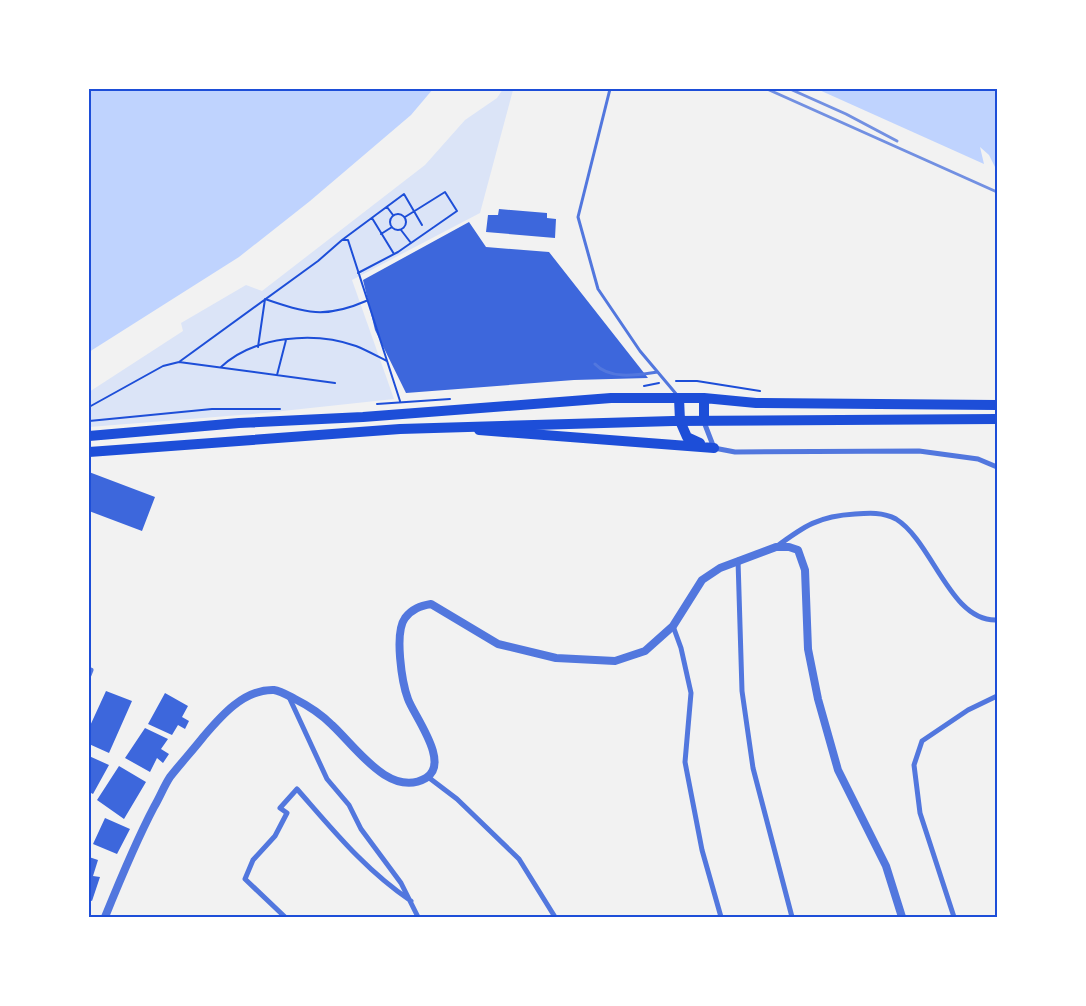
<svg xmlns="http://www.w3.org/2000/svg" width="1086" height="1006" viewBox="0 0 1086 1006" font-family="'Nunito Sans',sans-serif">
	<rect width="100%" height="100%" fill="#f2f2f2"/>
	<!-- green -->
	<path fill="#dbe4f7" d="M503 89 513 90 480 213 352 280 394 399 264 413 89 427V392L183 331 181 323 246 285 262 291 425 165 465 120 497 98Z"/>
	<!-- water -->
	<path fill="#bfd3fe" d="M89 89H433L411 115 310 201 239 257 89 352Z
		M817 89H997V171L989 155 980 147 984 164Z"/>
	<!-- building -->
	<path fill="#3d67dc" d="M499 209 547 213V218L556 219 555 238 486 232 488 215H498Z
		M469 222 486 247 549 252 648 378 574 380 406 393 375 330 363 280Z
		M89 472 155 497 142 531 89 511Z
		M106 691 132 701 109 753 89 744V728Z
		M165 693 188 706 182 717 189 721 185 729 178 725 172 735 148 724Z
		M145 728 168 739 161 749 169 754 163 763 157 758 150 772 125 758Z
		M89 756 109 765 93 794 89 792Z
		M119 766 146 782 124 819 97 800Z
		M105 818 130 829 117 854 93 844Z
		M89 857 98 860 93 876 100 877 92 901 89 900Z"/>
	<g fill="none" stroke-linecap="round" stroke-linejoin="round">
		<!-- path -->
		<path stroke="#1d4ed8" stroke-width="2" d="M387 207 393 215
			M390 222a8 8 0 1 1 16 0a8 8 0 1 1-16 0Z
			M372 218 394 254
			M401 230 411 243
			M381 234 392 227
			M342 240 404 194 422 225
			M358 273 398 252 457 211 445 192 405 217
			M258 347 265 299C306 313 325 319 366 301
			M179 362 318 261 342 240H348L400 401
			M221 367C254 336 314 331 356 346 366 350 377 356 387 361
			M277 375 286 340
			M676 381H697L760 391
			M644 386 659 383
			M377 404 450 399
			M89 407 163 366 179 362 335 383
			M89 421 212 409H280"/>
		<!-- service -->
		<path stroke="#5277de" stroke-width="3" d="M610 89 578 217 598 289 640 351 677 395
			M595 364C610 380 637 375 657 372"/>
		<!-- minor -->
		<path stroke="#5277de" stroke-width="5" d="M704 422 714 448 735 452 919 451 978 459 997 467
			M776 547C804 526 819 516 855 514 869 513 883 512 896 519 933 542 950 622 997 620
			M738 560 742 691 753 768 792 917
			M673 626 681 648 691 693 685 762 702 850 721 917
			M89 675 91 670
			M289 697 327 779 349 805 361 829 401 883 418 917
			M428 777 457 799 519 859 555 917
			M285 917 245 879 253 860 275 836 287 813 280 808 297 789C333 830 365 870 411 901
			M954 917 920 813 914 765 922 741 968 710 997 696"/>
		<!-- tertiary -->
		<path stroke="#5277de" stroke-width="8" d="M105 917C120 880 135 843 154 807 160 797 164 786 170 777 181 763 193 750 204 736 221 716 244 689 274 690 281 691 289 696 295 699 309 706 321 714 332 725 355 746 390 799 426 778 451 763 414 716 408 699 402 683 394 633 405 618 412 609 420 606 431 604L498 644 556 658 615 661 645 651 673 626 702 580 720 568 776 547H789L798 550 805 570 808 649 818 699 838 770 886 866 902 917"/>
		<!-- primary -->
		<path stroke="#1d4ed8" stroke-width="10" d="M680 421 687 437 700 443
			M479 430 714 448"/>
		<!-- trunk -->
		<path stroke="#1d4ed8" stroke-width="10" d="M679 398 680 421
			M704 421V398
			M89 436 239 423 363 417 611 398H704L756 403 997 405
			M89 452 400 429 673 421 997 419"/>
		<!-- rail -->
		<path stroke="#7290e2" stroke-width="3" d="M767 89 997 192
			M790 89 846 114 897 141"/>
	</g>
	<!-- border -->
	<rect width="1086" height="1006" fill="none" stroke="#ffffff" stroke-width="180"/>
	<rect x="90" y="90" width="906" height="826" fill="none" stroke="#1d4ed8" stroke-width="2"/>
</svg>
